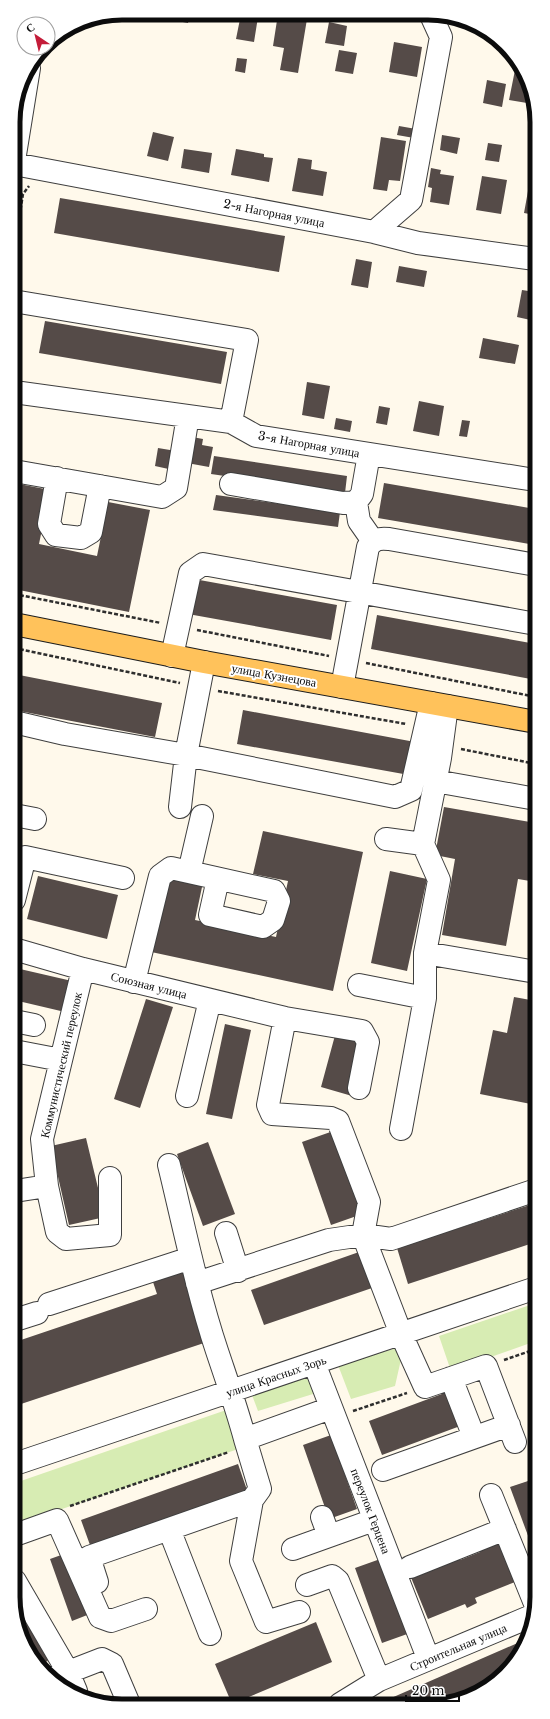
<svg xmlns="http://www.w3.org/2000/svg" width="550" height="1719" viewBox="0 0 550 1719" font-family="'Libre Baskerville',serif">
	<rect width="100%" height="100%" fill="#fff9eb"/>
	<!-- green -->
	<path fill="#d7ecb3" d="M536 1303V1341L451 1371 439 1336Z
		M404 1346 395 1386 351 1399 338 1365Z
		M320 1373 326 1390 258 1411 252 1395Z
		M232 1408 247 1446 15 1525V1483Z"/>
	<!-- building -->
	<path fill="#554b48" d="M168 13H190L188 23 167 19Z
		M241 14 258 17 254 42 236 39Z
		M278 14 307 19 298 73 280 70 284 48 273 46Z
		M329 22 347 26 344 46 325 43Z
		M394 42 422 47 417 77 389 72Z
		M339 50 357 53 353 74 335 71Z
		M237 58 247 59 245 73 235 71Z
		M516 65 534 99 533 104 509 100Z
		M487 80 506 84 502 107 483 103Z
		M399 126 416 129 414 138 397 135Z
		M153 132 174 137 168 161 147 156Z
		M442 135 460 138 457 154 440 150Z
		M381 137 406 141 400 181 389 180 387 191 373 189Z
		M488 143 502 145 499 162 485 160Z
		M184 149 212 153 209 173 181 168Z
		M236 149 264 154V157L273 158 269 182 231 175Z
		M298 158 312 160 311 169 327 172 323 196 292 191Z
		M431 168 441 170 440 174 454 176 449 205 430 202 432 188 428 187Z
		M482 176 507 180 501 214 476 210Z
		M528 191 535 192V215L524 213Z
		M60 198 285 236 279 272 54 233Z
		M356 259 372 262 368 288 351 285Z
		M399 266 427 271 424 287 396 282Z
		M522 290 535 292V321L517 317Z
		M45 321 227 352 221 384 39 353Z
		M483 338 519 345 515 364 479 358Z
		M307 382 330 386 324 419 302 415Z
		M419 401 444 406 439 436 413 431Z
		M379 406 390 408 387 425 376 423Z
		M336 418 352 421 350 432 334 429Z
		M462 420 470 421 467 437 459 436Z
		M192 437 203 439 202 445 213 447 209 467 187 463Z
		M158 448 176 451 173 470 155 466Z
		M214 456 347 476 345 493 211 474Z
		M14 483 50 490 39 544 97 556 108 502 150 510 129 612 14 589Z
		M384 483 535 509V545L378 518Z
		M216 495 340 512 338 527 213 510Z
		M194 579 337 605 331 640 188 614Z
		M377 615 536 644V680L371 649Z
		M14 674 162 703 155 737 14 710Z
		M243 710 415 742 409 775 237 744Z
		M444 807 536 823V882L518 879 506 946 442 935 455 859 435 855Z
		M263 831 363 852 333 991 142 950 160 863 205 873 195 920 276 937 288 881 253 874Z
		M390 871 427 879 407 971 371 963Z
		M38 876 118 895 107 939 27 919Z
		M20 969 72 981 65 1012 14 1000Z
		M514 997 536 1001V1105L480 1094 493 1030 507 1033Z
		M146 999 173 1007 140 1108 114 1099Z
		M225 1024 251 1030 232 1119 206 1114Z
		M337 1028 376 1039 359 1098 321 1087Z
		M339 1129 368 1212 331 1225 302 1142Z
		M86 1138 105 1217 69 1225 51 1146Z
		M208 1142 235 1214 203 1226 177 1154Z
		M536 1203V1242L408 1284 397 1248Z
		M359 1252 372 1288 264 1325 251 1290Z
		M183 1272 207 1342 15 1406V1342L157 1294 153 1282Z
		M458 1388 471 1422 382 1455 369 1421Z
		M331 1435 357 1509 329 1519 303 1445Z
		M238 1464 247 1490 90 1545 81 1520Z
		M537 1478V1560L510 1487Z
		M498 1539 515 1582 475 1598 477 1603 467 1608 465 1604 428 1619 410 1575 431 1566 433 1570 450 1563 449 1559 458 1555 460 1560 480 1552 478 1547Z
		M78 1549 100 1610 72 1621 50 1559Z
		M383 1558 410 1633 382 1643 355 1568Z
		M29 1616 48 1661 40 1664 17 1621Z
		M316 1622 332 1662 232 1704 215 1664Z
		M529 1638 510 1669 483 1691 449 1704H383L382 1702Z"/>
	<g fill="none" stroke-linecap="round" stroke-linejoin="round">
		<!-- minor casing -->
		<g stroke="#3f3f3f" stroke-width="24">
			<path id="minor" d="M14 164 374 232 418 243 535 259
				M13 167 29 68
				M374 232 411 200 441 37 431 15
				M13 301 247 340 231 422
				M14 392 231 422 256 436 535 480
				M369 454 362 494 356 502 359 521 373 541
				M14 471 162 497 176 488 188 416
				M57 478 49 524 56 535 81 538 91 532 100 486
				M231 484 343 503 356 502
				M172 656 190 573 203 564 536 624
				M342 687 368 547C374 539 379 538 389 539L536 565
				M447 706 440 758 423 844 439 880 425 953 536 972
				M14 722 65 734 186 755 395 797 411 790 431 703
				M435 781 536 799
				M180 807 186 755 204 662
				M14 815 35 819
				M386 839 423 844
				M189 872 202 816
				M14 900 25 857 123 878
				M14 949 83 969 285 1018 362 1031 368 1042 359 1088
				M83 969 42 1139 47 1186 57 1232 66 1239 110 1235V1178
				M134 982 160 876 171 868 274 891 279 901 273 920 263 927 210 915 218 879
				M359 985 425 998
				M285 1018 268 1105 272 1114 331 1118 338 1121 369 1202 363 1235 401 1334 425 1387 486 1366 515 1442
				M14 1021 34 1025
				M14 1051 61 1060
				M187 1096 210 1000
				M401 1129 425 998V953
				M169 1165C184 1227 197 1291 217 1351 227 1381 237 1409 245 1439L331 1408
				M15 1191 47 1186
				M226 1233 238 1271
				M197 1283 329 1240 363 1235 391 1239 536 1190
				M49 1304 191 1258
				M15 1320 37 1313
				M314 1363 428 1658
				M451 1378 474 1437
				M15 1464 536 1288
				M383 1470 509 1425
				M491 1495 536 1606
				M252 1500 241 1561 266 1622 299 1612
				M322 1517 329 1536
				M169 1529 210 1634
				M15 1535 57 1520 100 1617 111 1621 146 1609
				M293 1549 374 1520
				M410 1567 505 1529
				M15 1581 68 1672 76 1691
				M97 1582 89 1557 252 1500 260 1489 245 1439
				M307 1585 332 1576 338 1581 379 1680
				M53 1678 102 1659 112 1664 129 1704
				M340 1704 379 1680 534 1615"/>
		</g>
		<!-- major casing -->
		<g stroke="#1d1d1d" stroke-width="24">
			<path id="major" d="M14 624 204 662 536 722"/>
		</g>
		<!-- path -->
		<path stroke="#2e2e2e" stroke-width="2.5" stroke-dasharray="4 2" stroke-linecap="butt" d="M45 57 47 48
			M13 257 23 194 29 186
			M14 594 161 623
			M197 630 329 656
			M14 648 180 683
			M366 663 536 697
			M218 691 406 724
			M461 749 536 764
			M504 1360 536 1349
			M353 1411 407 1393
			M70 1506 229 1452"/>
		<!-- minor -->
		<use href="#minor" stroke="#fff" stroke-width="22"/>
		<!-- major -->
		<use href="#major" stroke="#ffc25b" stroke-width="22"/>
	</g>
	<g text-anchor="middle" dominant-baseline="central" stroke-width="4" stroke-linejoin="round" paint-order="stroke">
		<!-- street labels -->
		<g font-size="12" fill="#0c0c0c" stroke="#fff">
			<text transform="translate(274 213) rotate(11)">2-я Нагорная улица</text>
			<text transform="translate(309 444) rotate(10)">3-я Нагорная улица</text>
			<text transform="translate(274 675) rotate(10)">улица Кузнецова</text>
			<text transform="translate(149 985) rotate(14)">Союзная улица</text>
			<text transform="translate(61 1065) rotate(-77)">Коммунистический переулок</text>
			<text transform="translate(276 1376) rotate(-19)">улица Красных Зорь</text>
			<text transform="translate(371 1511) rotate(69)">переулок Герцена</text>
			<text transform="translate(458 1647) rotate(-23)">Строительная улица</text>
		</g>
	</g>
	<!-- crop -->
	<path d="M0 0H550V1719H0ZM122 20H428A102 102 0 0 1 530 122V1597A102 102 0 0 1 428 1699H122A102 102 0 0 1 20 1597V122A102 102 0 0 1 122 20Z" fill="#fff" fill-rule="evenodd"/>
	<path fill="none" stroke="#0c0c0c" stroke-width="5" d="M122 20H428A102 102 0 0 1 530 122V1597A102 102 0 0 1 428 1699H122A102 102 0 0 1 20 1597V122A102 102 0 0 1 122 20Z"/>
	<!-- north arrow -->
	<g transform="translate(36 36) rotate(325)"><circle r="19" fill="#ffffff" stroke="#9e9e9e"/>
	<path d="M0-3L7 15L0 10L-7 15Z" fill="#c41c39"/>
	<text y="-6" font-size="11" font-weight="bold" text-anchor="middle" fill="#0c0c0c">С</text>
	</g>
	<!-- scale -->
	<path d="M406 1695v6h53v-6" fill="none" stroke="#0c0c0c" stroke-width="2"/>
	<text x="412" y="1695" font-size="12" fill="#0c0c0c" stroke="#ffffff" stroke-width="3" paint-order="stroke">20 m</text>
</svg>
